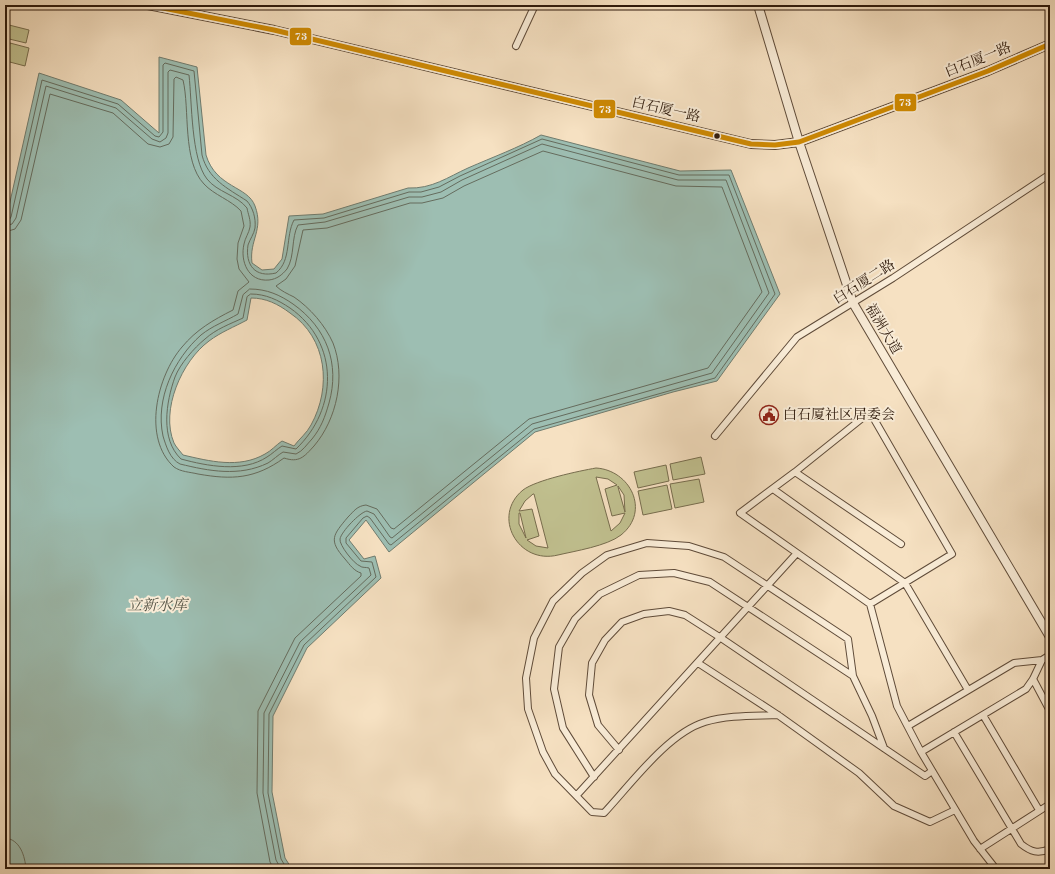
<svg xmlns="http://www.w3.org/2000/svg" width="1055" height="874" viewBox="0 0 1055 874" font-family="'Old Standard TT','Noto Serif SC',serif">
	<rect width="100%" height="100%" fill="#f6e1c2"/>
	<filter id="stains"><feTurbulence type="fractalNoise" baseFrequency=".005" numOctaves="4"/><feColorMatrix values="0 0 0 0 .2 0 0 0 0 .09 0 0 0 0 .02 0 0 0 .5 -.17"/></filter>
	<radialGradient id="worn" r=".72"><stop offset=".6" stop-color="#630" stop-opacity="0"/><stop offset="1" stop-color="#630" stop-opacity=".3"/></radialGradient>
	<!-- green -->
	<path fill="#c1c190" stroke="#776d4e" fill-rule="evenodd" d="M5 24 29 30 26 43 5 38Z
		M10 43 29 48 25 66 6 61Z
		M701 457 705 474 673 480 670 464Z
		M666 465 669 481 638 488 634 472Z
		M596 468C630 470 651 511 621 535 607 546 575 551 558 555 518 565 491 516 523 490 536 480 579 471 596 468ZM596 477 608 479 617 485 605 489 612 516 625 513 620 523 611 531ZM618 486 624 495 625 512 618 487ZM533 494H534L548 548 536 546 527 540 539 536 532 509 519 511 525 501ZM519 513H520L526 538 519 524Z
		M699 479 704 502 675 508 670 484Z
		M667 485 672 509 643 515 638 491Z"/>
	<!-- water -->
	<path fill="#9dbeb2" stroke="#707c6f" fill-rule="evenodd" d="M159 57 197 67 206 155C216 188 248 186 255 206 264 230 249 240 252 263L262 270 274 269 282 259 289 216 323 214 408 188C432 189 448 177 468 168 493 157 518 148 541 135L680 171 731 170 780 294 717 381 673 392 535 432 389 552 366 520 349 540 364 559 375 556 381 578 307 648 273 716 272 792 285 858 292 869H11L5 847V224L39 73 121 100 159 133ZM251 298C266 298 278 304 290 313 327 338 332 387 311 425 307 433 299 439 294 446L282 441C276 445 271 451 265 454 239 469 209 461 183 455 180 451 176 447 174 443 160 410 182 361 209 341 221 332 234 327 247 320Z"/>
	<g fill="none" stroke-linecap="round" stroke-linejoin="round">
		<!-- shore -->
		<path stroke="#656c5e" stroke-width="1" d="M5 221 9 220 11 217 42 80 118 104 155 136 159 137 163 132V65L165 63 194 71 202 155C208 179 227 188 247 201 253 208 256 218 255 228 254 234 250 239 248 245 245 265 255 278 276 273 292 260 285 237 294 220L324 218 409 192H421L439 187 460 176 542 139 679 175H729L775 294 715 378 534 429 391 545 389 544 370 518 367 516 363 518 346 538V543L361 561 372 562 376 577 304 645 269 714 268 793 281 859 287 869
			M5 226 12 224 16 218 46 86 116 108 152 139 160 142 166 138 168 133V72L170 70 189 75C192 102 191 159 207 179 217 192 237 195 247 208 248 214 251 220 250 227 249 233 245 238 244 244 240 261 248 282 269 280 277 279 282 275 287 269 295 256 291 238 298 225L325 222 409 197H422L441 192 462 180 542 144 678 180H726L769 293 712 373 532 424 392 538 390 537 374 514 367 511C360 512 341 532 340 539 339 545 354 564 360 566 362 568 366 567 369 568L371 575 300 642 264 713 263 793 276 860 281 869
			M5 232 15 229 21 220 50 94 113 113 148 144 160 147 169 144 173 137 174 79 176 77 183 80C190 109 182 161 204 184 214 195 231 200 241 211L244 226 238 243 237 259 239 269 249 282 238 291 233 310C213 320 196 330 182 347 157 376 142 438 174 467 181 472 190 472 198 474 232 480 255 479 284 458 299 463 304 457 314 446 337 419 346 376 333 343 325 325 310 308 294 297 288 294 281 291 276 286L286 279 295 266 303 230 327 228 410 203H422L443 198 464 186 543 151 676 186 722 187 762 292 708 368 529 419 394 529 391 528 377 509 366 505C357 506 354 511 348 517 333 535 328 540 345 559 350 565 354 571 361 573V576L295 638 258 711 257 793 270 862 274 869
			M250 289C267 289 280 295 293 304 327 328 340 364 329 403 325 417 321 428 312 439 307 444 303 451 296 454L283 452C278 455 273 460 268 463 239 477 209 471 180 464 170 459 166 446 163 436 155 399 174 359 201 335 212 326 226 321 238 314L243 295Z
			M251 294C266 294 278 300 290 308 340 343 338 409 296 449L282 446C277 449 272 454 267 457 243 473 207 466 181 459 160 439 166 402 175 377 180 364 194 348 205 339 216 329 230 324 243 318L247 297Z
			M5 838C20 839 25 856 26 869"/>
		<!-- minor casing -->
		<g stroke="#5f4b39" stroke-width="8">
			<path id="minor" d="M516 46 535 5
				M715 436 797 337 893 278 1050 174
				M795 472 740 513 797 553
				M773 489 905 583 968 690
				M870 604 897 706 921 752 974 841 996 869
				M698 663 778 715 859 773 894 806 930 822 955 810
				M1033 679 1050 711
				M778 715C754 716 728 715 705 722 668 733 631 784 604 813L592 812 555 774 543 752 528 709 526 678 534 638 553 601 582 573 607 555 647 543 689 546 724 557 848 639 853 676 872 716 884 748
				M983 715 1039 810
				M908 726 1014 663 1042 660
				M954 732 1021 844C1031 852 1038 854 1050 849
				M619 750 598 725 589 695 592 663 605 640 622 622 644 614 669 611 685 615 721 638 925 776 932 771
				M921 752 1026 689 1033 679 1042 660 1050 655
				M594 777 563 728 554 689 559 647 575 619 600 594 639 575 674 573 710 582 853 676
				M577 795 797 553 870 604 952 554 870 412 795 472 901 544
				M980 849 1050 804"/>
		</g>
		<!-- tertiary casing -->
		<g stroke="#5f4b39" stroke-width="10">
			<path id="tertiary" d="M148 5 274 30 751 144 775 145 799 142 988 71 1050 44
				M758 5 799 142 853 303 1050 637"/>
		</g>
		<!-- minor -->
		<use href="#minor" stroke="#f9ecd7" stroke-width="6"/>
		<!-- tertiary -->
		<use href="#tertiary" stroke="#f9ecd7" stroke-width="8"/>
		<!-- bus-1 casing -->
		<g stroke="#f9ecd7" stroke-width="8">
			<path id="bus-1" d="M148 5 274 30 751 144 775 145 799 142 988 71 1050 44"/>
		</g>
		<!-- bus-1 -->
		<use href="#bus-1" stroke="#cf8a02" stroke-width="5"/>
	</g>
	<!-- icons -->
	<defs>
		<g id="civic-ring" transform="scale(1)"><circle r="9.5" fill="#f9ecd7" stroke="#8f2418" stroke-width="1.5"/><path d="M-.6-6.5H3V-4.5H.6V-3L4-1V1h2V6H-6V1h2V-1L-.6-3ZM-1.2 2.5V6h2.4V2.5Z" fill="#8f2418"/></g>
	</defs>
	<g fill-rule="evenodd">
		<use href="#civic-ring" x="769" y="415"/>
	</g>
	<!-- markers -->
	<circle fill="#2d190b" stroke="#f9ecd7" stroke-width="1.5" cx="717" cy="136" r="3.5"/>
	<g text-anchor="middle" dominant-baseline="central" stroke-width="4" stroke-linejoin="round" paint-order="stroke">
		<!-- street labels -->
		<g font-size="14" fill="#2d190b" stroke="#f9ecd7">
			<text transform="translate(978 60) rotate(-22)">白石厦一路</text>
			<text transform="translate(666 110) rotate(13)">白石厦一路</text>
			<text transform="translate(864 282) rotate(-32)">白石厦二路</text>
			<text transform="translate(883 329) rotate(59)">福洲大道</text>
		</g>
		<!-- poi labels -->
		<g font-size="14" fill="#2d190b" stroke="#f9ecd7" text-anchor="start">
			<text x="783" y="415">白石厦社区居委会</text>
		</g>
		<!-- water labels -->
		<g font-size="15" font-style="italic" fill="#545345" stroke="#f9ecd7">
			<text x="157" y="606">立新水库</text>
		</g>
	</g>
	<g stroke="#f9ecd7" stroke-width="1.5">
		<rect x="289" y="27" width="23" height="19" rx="4" fill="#cf8a02"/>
		<rect x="894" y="93" width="23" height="19" rx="4" fill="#cf8a02"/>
		<rect x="593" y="99" width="23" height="20" rx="4" fill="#cf8a02"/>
	</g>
	<g font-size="11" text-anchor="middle" font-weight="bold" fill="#fff">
		<text x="301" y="40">73</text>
		<text x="905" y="106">73</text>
		<text x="605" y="113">73</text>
	</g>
	<!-- margin -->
	<rect width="1055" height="874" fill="none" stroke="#f6e1c2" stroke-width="20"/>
	<rect x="6" y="6" width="1043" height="862" fill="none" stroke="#2d190b" stroke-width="2"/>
	<rect x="10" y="10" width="1035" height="854" fill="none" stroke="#2d190b"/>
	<rect width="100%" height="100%" filter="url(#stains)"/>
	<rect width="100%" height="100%" fill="url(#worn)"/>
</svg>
